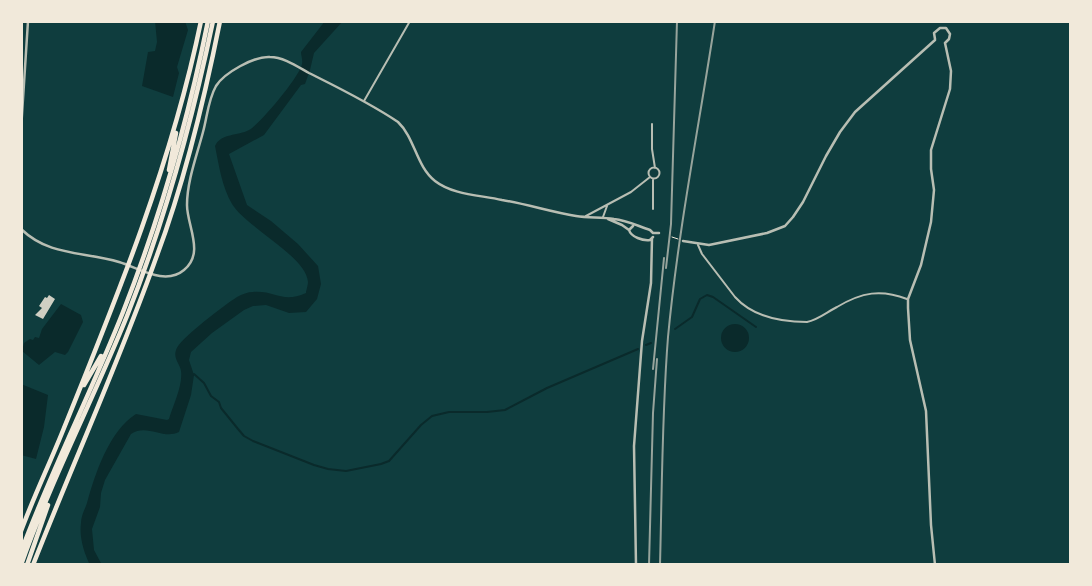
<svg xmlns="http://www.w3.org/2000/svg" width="1092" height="586" viewBox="0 0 1092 586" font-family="'DejaVu Sans',sans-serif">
	<rect width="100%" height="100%" fill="#0f3d3e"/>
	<!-- water -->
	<path fill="#0a2a2b" d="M155 21H185L188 30 177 67 179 73 173 97 142 86 148 52 155 51 157 42Z
		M325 21H343L314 53 310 70 305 84 301 85 264 135 229 154 247 205 271 221 298 244 318 266 321 284 317 299 306 312 289 313 266 305 253 306 244 310 212 333 191 352 189 360 194 375 191 395 179 432C163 440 147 423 131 434L105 480 101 493 100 507 92 529 94 550 102 565H90C84 553 79 537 81 523 81 516 85 509 87 503 95 474 109 431 136 414L167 420 169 419C173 405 183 386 181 371 180 364 173 359 176 350 179 339 226 304 237 297 242 294 248 292 253 292 275 290 282 304 306 293 306 291 308 285 308 282 306 256 247 228 232 204 222 187 219 166 215 146 221 133 238 136 249 130 261 123 300 76 302 64 303 60 301 56 301 52Z
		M61 304 81 315 83 322 68 352 65 355 55 352 39 365 22 351 24 343 30 339 33 340 35 337 39 338 42 329Z
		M721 338a14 14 0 1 1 28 0a14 14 0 1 1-28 0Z
		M21 384 48 395 44 427 36 459 21 455Z"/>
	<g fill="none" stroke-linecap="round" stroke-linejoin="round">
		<!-- stream -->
		<path stroke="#0a2a2b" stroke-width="2" d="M675 329 692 317 700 299 707 295 713 297 756 327
			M646 345 651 343
			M194 374 204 383 211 396 219 402 221 408 238 429 244 436 253 441 314 465 328 469 346 471 381 464 389 461 421 425 432 416 449 412H487L505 410 547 388 638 349"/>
	</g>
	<!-- building -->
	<path fill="#cfcfc3" d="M49 295 55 299 43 319 35 315 42 308 39 306 45 297 47 298Z"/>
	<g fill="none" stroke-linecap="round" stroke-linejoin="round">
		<!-- path -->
		<path stroke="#f1e9da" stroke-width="1" d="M672 237 678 239"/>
		<!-- minor -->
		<path stroke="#b8beb3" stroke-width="2" d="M364 101 410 21
			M652 124V149L655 168
			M648.5 173a5.5 5.5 0 1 1 11 0a5.5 5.5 0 1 1-11 0Z
			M653 180V209
			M586 216 631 192 650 177
			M603 217 607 206
			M698 245 702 254 735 297C753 317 781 322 807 322 818 320 827 312 837 307 862 292 881 289 907 299"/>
		<!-- tertiary -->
		<path stroke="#b8beb3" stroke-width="2.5" d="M940 28H946L950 34 949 39 945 43
			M935 39 934 33 940 28
			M21 130 28 21
			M608 219 622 225 629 230
			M633 226 629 230C631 237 643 241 650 240L653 237
			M21 229C50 257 84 251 119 262 139 268 165 286 184 270 205 253 187 226 187 205 187 181 197 155 203 132 207 118 208 100 216 86 224 73 254 56 270 57 284 57 298 67 309 73 339 88 370 103 398 122 415 138 416 166 435 181 453 195 480 195 502 200 527 204 551 212 576 216 589 218 601 217 614 219 626 220 638 226 650 230L653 233H659
			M683 241 709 245 767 233 785 226 793 217 803 202 826 156 840 132 855 112 935 40
			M636 565 634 446 642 341 651 283 652 238
			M935 565 931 525 926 411 910 340 908 308V299L921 265 931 222 934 190 931 169V150L950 89 951 71 945 43"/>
		<!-- motorway -->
		<path stroke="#f1e9da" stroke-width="4.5" d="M169 170 176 133
			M84 385 101 356
			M21 531C34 496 50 463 64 428 118 295 172 162 201 21
			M21 552C51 471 91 393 123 312 160 218 188 120 208 21
			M21 565C51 480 93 400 127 316 165 220 192 122 213 21
			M27 565 48 505
			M33 565C73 463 119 362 156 258 185 181 204 101 220 21"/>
		<!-- rail -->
		<path stroke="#97a49c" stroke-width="2" d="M666 268 671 224 677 21
			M653 369 664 258
			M649 565 653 413 657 359
			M660 565C662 489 662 412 668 337 678 231 699 126 715 21"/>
	</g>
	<!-- border -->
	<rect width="1092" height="586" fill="none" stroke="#f1e9da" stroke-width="46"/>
</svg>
